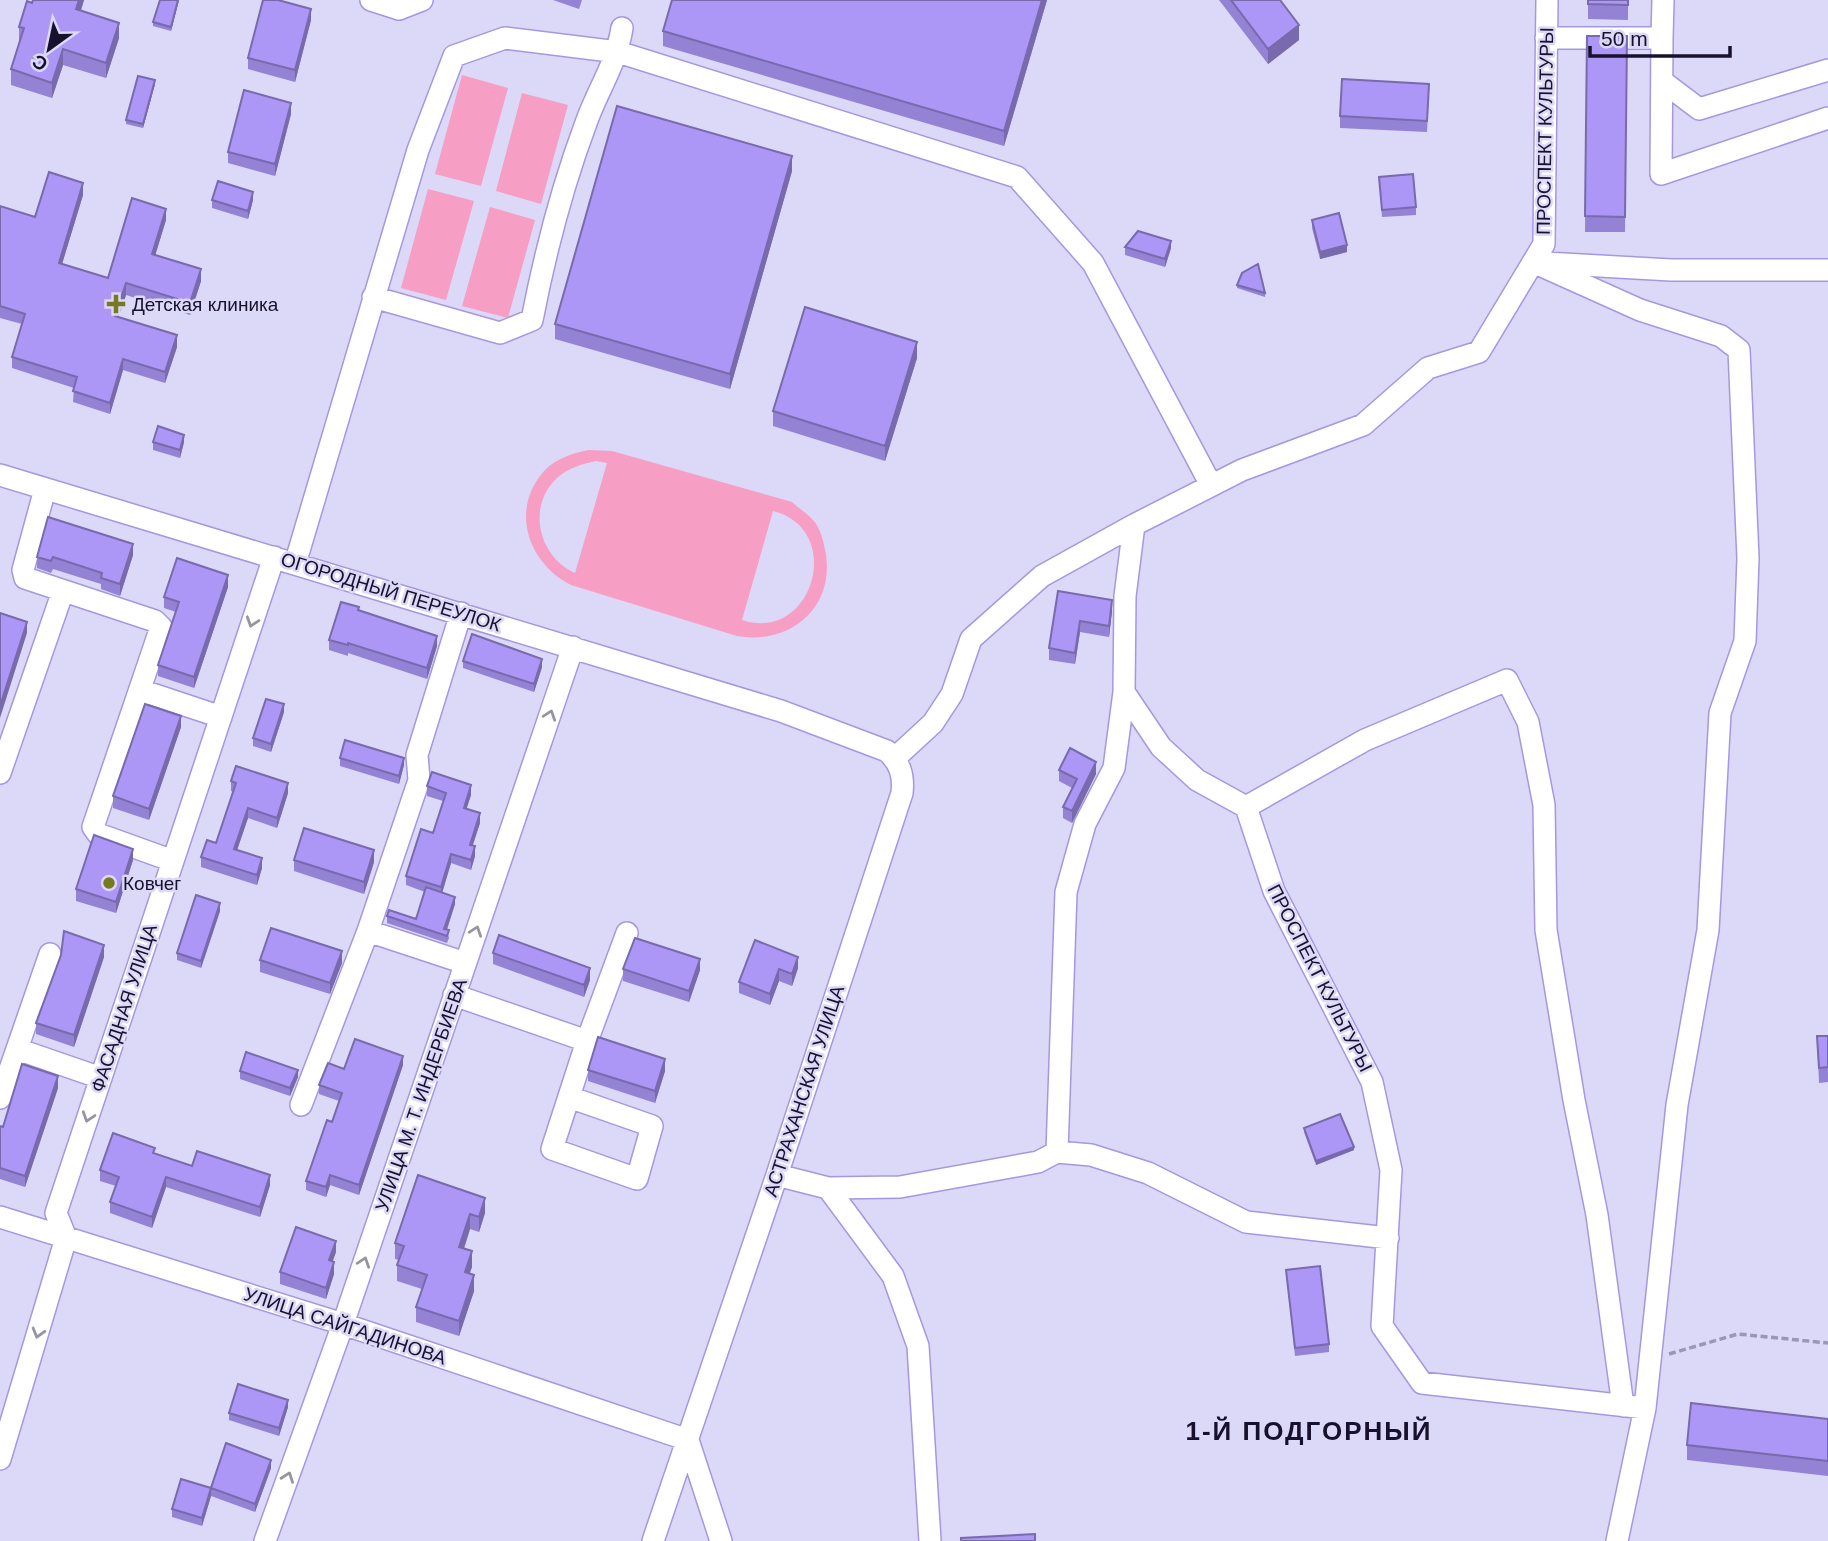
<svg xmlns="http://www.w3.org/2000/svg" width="1828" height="1541" viewBox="0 0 1828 1541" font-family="Helvetica,sans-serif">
	<rect width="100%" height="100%" fill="#dcd8f7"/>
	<!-- green -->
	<path fill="#f69ec4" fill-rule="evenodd" d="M462 75 508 88 481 186 435 174Z
		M522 93 568 105 541 204 496 191Z
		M428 189 474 201 446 300 401 288Z
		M490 207 535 220 508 318 462 306Z
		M589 450 612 451 792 502C798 508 807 513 813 520 821 529 824 543 826 555 834 610 788 645 737 636L571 585C528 563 509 509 545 470 557 458 573 453 589 450ZM596 461 607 463 575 573C539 557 526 507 557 478 568 468 582 464 596 461ZM773 511C846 529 813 644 742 620Z"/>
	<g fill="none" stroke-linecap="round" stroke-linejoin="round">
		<!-- minor casing -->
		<g stroke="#a697e0" stroke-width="24">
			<path id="minor" d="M371 0 399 9 422 0
				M1547 0 1544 244 1479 352 1428 368 1363 425 1242 470 1134 525 1125 596 1124 692 1161 747 1197 780 1246 807 1274 891 1372 1082 1391 1170 1382 1326 1422 1383 1645 1408
				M1546 38H1662L1663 0
				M1662 38 1661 174 1828 118
				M1662 81 1699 109 1828 70
				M1533 262 1640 310 1721 336 1739 350 1748 558 1745 641 1720 713 1708 930 1677 1105 1645 1408 1617 1541
				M1546 263 1671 270H1828
				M373 297 500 333 532 320C545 253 562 187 586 123 598 89 616 65 622 28
				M0 475 781 711 887 751C900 763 904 775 902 793L777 1175 653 1541
				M45 489 23 570 25 578 155 621 161 627 93 827 98 834 173 861
				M295 564 418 150 454 56 505 38 618 52 1017 177 1093 263 1211 485
				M140 690 221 717
				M895 758 933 723 952 694 971 639 1042 576 1134 525
				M0 773 63 591
				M1246 807 1365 740 1507 680 1528 722 1544 805 1546 930 1574 1100 1597 1215 1623 1406
				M368 931 465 963
				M454 995 587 1041 627 933
				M17 1049 101 1078
				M569 1097 652 1126 637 1179 552 1149 587 1041
				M0 1098 50 954
				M301 1105 368 931 419 780 417 755 461 613
				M1057 1152 1091 1155 1148 1173 1246 1222 1388 1238
				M777 1175 828 1188 900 1187 1038 1162 1057 1152 1066 892 1085 824 1114 768 1124 692
				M828 1188 893 1276 918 1346 930 1541
				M0 1217 343 1324 688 1440 721 1541
				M0 1459 66 1238 56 1213 274 557
				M265 1541 343 1324 573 647"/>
		</g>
		<!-- path -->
		<path stroke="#9b96b4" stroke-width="3.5" stroke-dasharray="7 3.5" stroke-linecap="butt" d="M1669 1354 1738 1334 1828 1343"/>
		<!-- minor -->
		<use href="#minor" stroke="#fff" stroke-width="21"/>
	</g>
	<!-- wall -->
	<path fill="#9482d4" d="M84 0 81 11 119 38 106 78 63 65 52 98 11 85V69L20 42H19V27L32 3Z
		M160 0H179L171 31 153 26V22Z
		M553 0H582L579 9Z
		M1047 0 1004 146 663 46V31Z
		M1219 0H1280L1299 40 1268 64Z
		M1588 0H1628V20L1588 19Z
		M311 20 295 82 248 69V58Z
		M1587 36H1627L1625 232H1585Z
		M155 84 143 128 126 124V120Z
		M1429 95 1427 132 1340 128V116Z
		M291 114 275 176 228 163V152Z
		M792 171 730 389 555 339V324Z
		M1379 177 1416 207V215L1382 217Z
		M83 195 62 264 108 278 166 220 155 255 201 281 190 315 126 295 118 317 177 347 165 383 123 370 110 414 73 402 74 388 12 368V357L22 324 0 318V206L35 217Z
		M212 200H253L248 219 212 208Z
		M1312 220 1347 252 1320 259 1312 228Z
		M1125 247 1171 248 1165 267 1125 255Z
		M1237 285 1265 293V297L1237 288Z
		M917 358 885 461 773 426V411Z
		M153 442H184L180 458 153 450Z
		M133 555 120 596 101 589V584L53 569 51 573 37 568V557Z
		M228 587 194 688 158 676V665L176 612 164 608V597Z
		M1058 591 1112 611 1109 637 1080 632 1075 664 1049 660V648Z
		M359 611 437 646 427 679 348 653V656L329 650V640Z
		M463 661 542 667 534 692 463 668Z
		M284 712 271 752 253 746V738Z
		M181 727 149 820 113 808V796Z
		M340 758 404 765 399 784 340 766Z
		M1059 770 1096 774 1072 823 1063 818V807L1072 788 1059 781Z
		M231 781 288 793 277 828 248 818 237 850 262 868 257 885 201 867V857L216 843 233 792 231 791Z
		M427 786 471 795 466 809 480 823 472 846 475 856 471 870 451 863 442 892 455 904 447 930 449 938 447 943 387 923V916L416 919 425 892 406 885V876L433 833 443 801 427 796Z
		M133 860 116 913 76 901V889Z
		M294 860 374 862 364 894 294 871Z
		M220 911 201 968 177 960V953Z
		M755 940 798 968 792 986 779 981 770 1005 739 993V982Z
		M493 953 590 980 584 997 493 964Z
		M104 957 74 1047 36 1034V1023Z
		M260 960 342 963 330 994 260 972Z
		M623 969 700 970 689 1002 623 981Z
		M1817 1036H1828V1082L1819 1083Z
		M403 1065 359 1195 330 1185 326 1197 306 1190V1181L332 1122 339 1101 319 1094V1085L344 1069Z
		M588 1070 665 1071 655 1103 588 1081Z
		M240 1071 298 1077 290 1096 240 1079Z
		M58 1088 25 1187 0 1179V1126L3 1127Z
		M1304 1128 1354 1150 1316 1165 1304 1132Z
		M155 1153 192 1166 270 1185 260 1217 166 1187 152 1228 110 1213V1202L116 1186 100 1181V1170Z
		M418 1175 485 1213 479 1232 470 1229 464 1249 472 1267 469 1274 474 1291 459 1336 416 1322V1307L422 1289 397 1281V1265L399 1260 395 1259V1243Z
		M336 1252 332 1261 334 1274 326 1299 280 1284V1272Z
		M1286 1270 1329 1344V1352L1295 1356Z
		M288 1407 279 1436 229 1420V1413Z
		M1828 1419V1476L1687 1460V1445Z
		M271 1468 255 1512 211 1496 202 1526 172 1517V1509L211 1488Z"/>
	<!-- shaded-wall -->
	<path fill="#786aac" d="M79 0H84L76 24V9Z
		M178 0H179L171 31V27Z
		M1042 0H1047L1004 146V131Z
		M311 9V20L295 82V70Z
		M119 23V38L106 78V63Z
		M1299 25V40L1268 64V49Z
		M63 49V65L52 98V83Z
		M155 80V84L143 128V124Z
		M291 103V114L275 176V164Z
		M792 156V171L730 389V374Z
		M83 183V195L59 274V263Z
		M253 192V200L248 219V211Z
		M166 209V220L152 266V254Z
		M1171 241V248L1165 267V259Z
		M1347 245V252L1320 259V252Z
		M201 269V281L190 315V303Z
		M126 283V295L115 328V316Z
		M177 335V347L165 383V372Z
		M917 342V358L885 461V446Z
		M123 359V370L110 414V403Z
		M184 435V442L180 458V450Z
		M133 544V555L120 596V584Z
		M228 575V587L194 688V677Z
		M1112 600V611L1109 637V626Z
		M1080 621V632L1075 664V653Z
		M27 622V633L0 718V706Z
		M437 636V646L427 679V668Z
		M542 659V667L534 692V684Z
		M284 704V712L271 752V744Z
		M181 716V727L149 820V809Z
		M404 758V765L399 784V776Z
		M1096 762V774L1072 823V811Z
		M288 783V793L277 828V818Z
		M471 785V795L464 817V808Z
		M248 808V818L234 859V849Z
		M480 813V823L470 854V845Z
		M475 846V856L471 870V860Z
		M133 849V860L116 913V902Z
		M374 850V862L364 894V882Z
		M451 854V863L441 897V887Z
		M262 858V868L257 885V875Z
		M455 897V904L444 937V929Z
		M220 903V911L201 968V961Z
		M104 945V957L74 1047V1035Z
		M342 951V963L330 994V983Z
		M798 957V968L792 986V974Z
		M700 959V970L689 1002V991Z
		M590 968V980L584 997V985Z
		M779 969V981L770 1005V994Z
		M403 1056V1065L359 1195V1185Z
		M665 1059V1071L655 1103V1091Z
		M298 1070V1077L290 1096V1088Z
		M58 1076V1088L25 1187V1176Z
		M1354 1147V1150L1316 1165V1161Z
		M270 1175V1185L260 1217V1207Z
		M330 1175V1185L326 1197V1187Z
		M166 1177V1187L152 1228V1217Z
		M485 1198V1213L479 1232V1217Z
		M470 1214V1229L459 1263V1247Z
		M336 1241V1252L329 1272V1260Z
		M472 1251V1267L465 1287V1272Z
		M334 1262V1274L326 1299V1288Z
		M474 1275V1291L459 1336V1321Z
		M288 1400V1407L279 1436V1428Z
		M271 1460V1468L255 1512V1504Z
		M211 1488V1496L202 1526V1518Z"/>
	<!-- building -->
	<path fill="#ac97f6" stroke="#786aac" stroke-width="2" d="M33 0H79L76 9 119 23 106 63 63 49 52 83 11 69 24 28 19 27 27 1 32 3Z
		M160 0H178L171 27 153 22Z
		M263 0H278L311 9 295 70 248 58Z
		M672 0H1042L1004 131 663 31Z
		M1231 0H1280L1299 25 1268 49Z
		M1588 0H1628V5L1588 4Z
		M1587 36H1627L1625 217 1585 216Z
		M138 76 155 80 143 124 126 120Z
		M1342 79 1429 84 1427 121 1340 116Z
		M244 90 291 103 275 164 228 152Z
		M617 106 792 156 730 374 555 324Z
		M49 172 83 183 59 263 108 278 132 198 166 209 152 254 201 269 190 303 126 283 115 316 177 335 165 372 123 359 110 403 73 391 77 377 12 357 25 314 0 306V206L35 217Z
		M1413 174 1416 207 1382 210 1379 177Z
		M218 181 253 192 248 211 212 200Z
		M1339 213 1347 245 1320 252 1312 220Z
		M1138 231 1171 241 1165 259 1125 247Z
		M1258 264 1265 293 1237 285 1242 273Z
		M805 307 917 342 885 446 773 411Z
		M158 426 184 435 180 450 153 442Z
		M48 517 133 544 120 584 101 578 102 573 53 557 51 561 37 557Z
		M177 558 228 575 194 677 158 665 179 602 164 597Z
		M1058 591 1112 600 1109 626 1080 621 1075 653 1049 648Z
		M341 602 359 607 358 610 437 636 427 668 348 643V645L329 640Z
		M0 613 27 622 0 706Z
		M472 634 542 659 534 684 463 661Z
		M266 699 284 704 271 744 253 738Z
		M145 704 181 716 149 809 113 796Z
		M345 740 404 758 399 776 340 758Z
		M1070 748 1096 762 1072 811 1063 807 1077 779 1059 770Z
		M236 766 288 783 277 818 248 808 234 849 262 858 257 875 201 857 207 840 216 843 236 783 231 781Z
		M432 772 471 785 464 808 480 813 470 845 475 846 471 860 451 854 441 887 406 876 421 829 433 833 446 793 427 786Z
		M304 828 374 850 364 882 294 860Z
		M94 835 133 849 116 902 76 889Z
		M426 887 455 897 444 929 449 930 447 936 387 916 389 910 416 919Z
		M196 895 220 903 201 961 177 953Z
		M271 928 342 951 330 983 260 960Z
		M64 931 104 945 74 1035 36 1023 61 955Z
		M499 935 590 968 584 985 493 953Z
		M635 938 700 959 689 991 623 969Z
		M755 940 798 957 792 974 779 969 770 994 739 982Z
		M1817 1036H1828V1067L1819 1068Z
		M598 1037 665 1059 655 1091 588 1070Z
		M355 1039 403 1056 359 1185 330 1175 326 1187 306 1181 327 1120 332 1122 342 1093 319 1085 328 1063 344 1069Z
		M246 1052 298 1070 290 1088 240 1071Z
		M22 1064 58 1076 25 1176 0 1168V1126L3 1127Z
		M1340 1114 1354 1147 1316 1161 1304 1128Z
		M113 1133 155 1148 153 1153 192 1166 197 1151 270 1175 260 1207 166 1177 152 1217 110 1202 119 1177 100 1170Z
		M418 1175 485 1198 479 1217 470 1214 459 1247 472 1251 465 1272 474 1275 459 1321 416 1307 427 1275 397 1265 404 1246 395 1243Z
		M296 1227 336 1241 329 1260 334 1262 326 1288 280 1272Z
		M1320 1266 1329 1344 1295 1348 1286 1270Z
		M238 1384 288 1400 279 1428 229 1413Z
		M1691 1403 1828 1419V1461L1687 1445Z
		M226 1443 271 1460 255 1504 211 1488Z
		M181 1479 211 1488 202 1518 172 1509Z
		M1035 1534V1541H961V1538Z"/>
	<!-- one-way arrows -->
	<defs><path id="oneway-chevron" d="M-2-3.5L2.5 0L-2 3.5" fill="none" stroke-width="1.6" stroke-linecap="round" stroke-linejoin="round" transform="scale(1.75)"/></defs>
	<g stroke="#9794a0">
		<use href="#oneway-chevron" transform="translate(252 622) rotate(108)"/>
		<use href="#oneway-chevron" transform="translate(550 715) rotate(-71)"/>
		<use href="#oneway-chevron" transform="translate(476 931) rotate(-71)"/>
		<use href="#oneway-chevron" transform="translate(88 1117) rotate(108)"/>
		<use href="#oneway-chevron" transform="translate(364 1262) rotate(-71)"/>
		<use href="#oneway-chevron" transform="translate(38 1333) rotate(106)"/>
		<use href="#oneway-chevron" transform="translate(288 1477) rotate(-70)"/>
	</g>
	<!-- markers -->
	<g fill="#747922" stroke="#dcd8f7" stroke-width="2.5">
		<path d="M112.5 293.5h7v7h7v7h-7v7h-7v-7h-7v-7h7z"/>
		<circle cx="109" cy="883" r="7"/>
	</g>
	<g text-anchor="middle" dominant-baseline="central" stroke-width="5" stroke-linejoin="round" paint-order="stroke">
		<!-- street labels -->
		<g font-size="19" fill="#18112d" stroke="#dcd8f7">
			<text transform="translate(1545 131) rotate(-89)">ПРОСПЕКТ КУЛЬТУРЫ</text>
			<text transform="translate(391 592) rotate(17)">ОГОРОДНЫЙ ПЕРЕУЛОК</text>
			<text transform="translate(1320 978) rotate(63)">ПРОСПЕКТ КУЛЬТУРЫ</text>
			<text transform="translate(124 1008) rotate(-72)">ФАСАДНАЯ УЛИЦА</text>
			<text transform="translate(804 1091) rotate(-72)">АСТРАХАНСКАЯ УЛИЦА</text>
			<text transform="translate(421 1095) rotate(-71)">УЛИЦА М. Т. ИНДЕРБИЕВА</text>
			<text transform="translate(345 1326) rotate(18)">УЛИЦА САЙГАДИНОВА</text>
		</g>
		<!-- poi labels -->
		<g font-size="19" fill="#18112d" stroke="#dcd8f7" text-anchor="start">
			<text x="132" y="304">Детская клиника</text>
			<text x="123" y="883">Ковчег</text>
		</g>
		<!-- district labels -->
		<g font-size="26" font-weight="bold" letter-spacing="2" fill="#18112d" stroke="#dcd8f7">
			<text x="1309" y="1431">1-Й ПОДГОРНЫЙ</text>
		</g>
	</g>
	<!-- north arrow -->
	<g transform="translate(49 49) rotate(213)" stroke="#dcd8f7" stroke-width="5" paint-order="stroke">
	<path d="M0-5L12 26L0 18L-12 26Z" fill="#18112d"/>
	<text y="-10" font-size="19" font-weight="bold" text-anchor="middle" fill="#18112d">С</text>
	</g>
	<!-- scale -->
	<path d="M1590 46v10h140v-10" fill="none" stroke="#18112d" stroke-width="3.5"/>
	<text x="1601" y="46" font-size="21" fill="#18112d" stroke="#dcd8f7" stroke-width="5" paint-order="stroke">50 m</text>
</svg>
